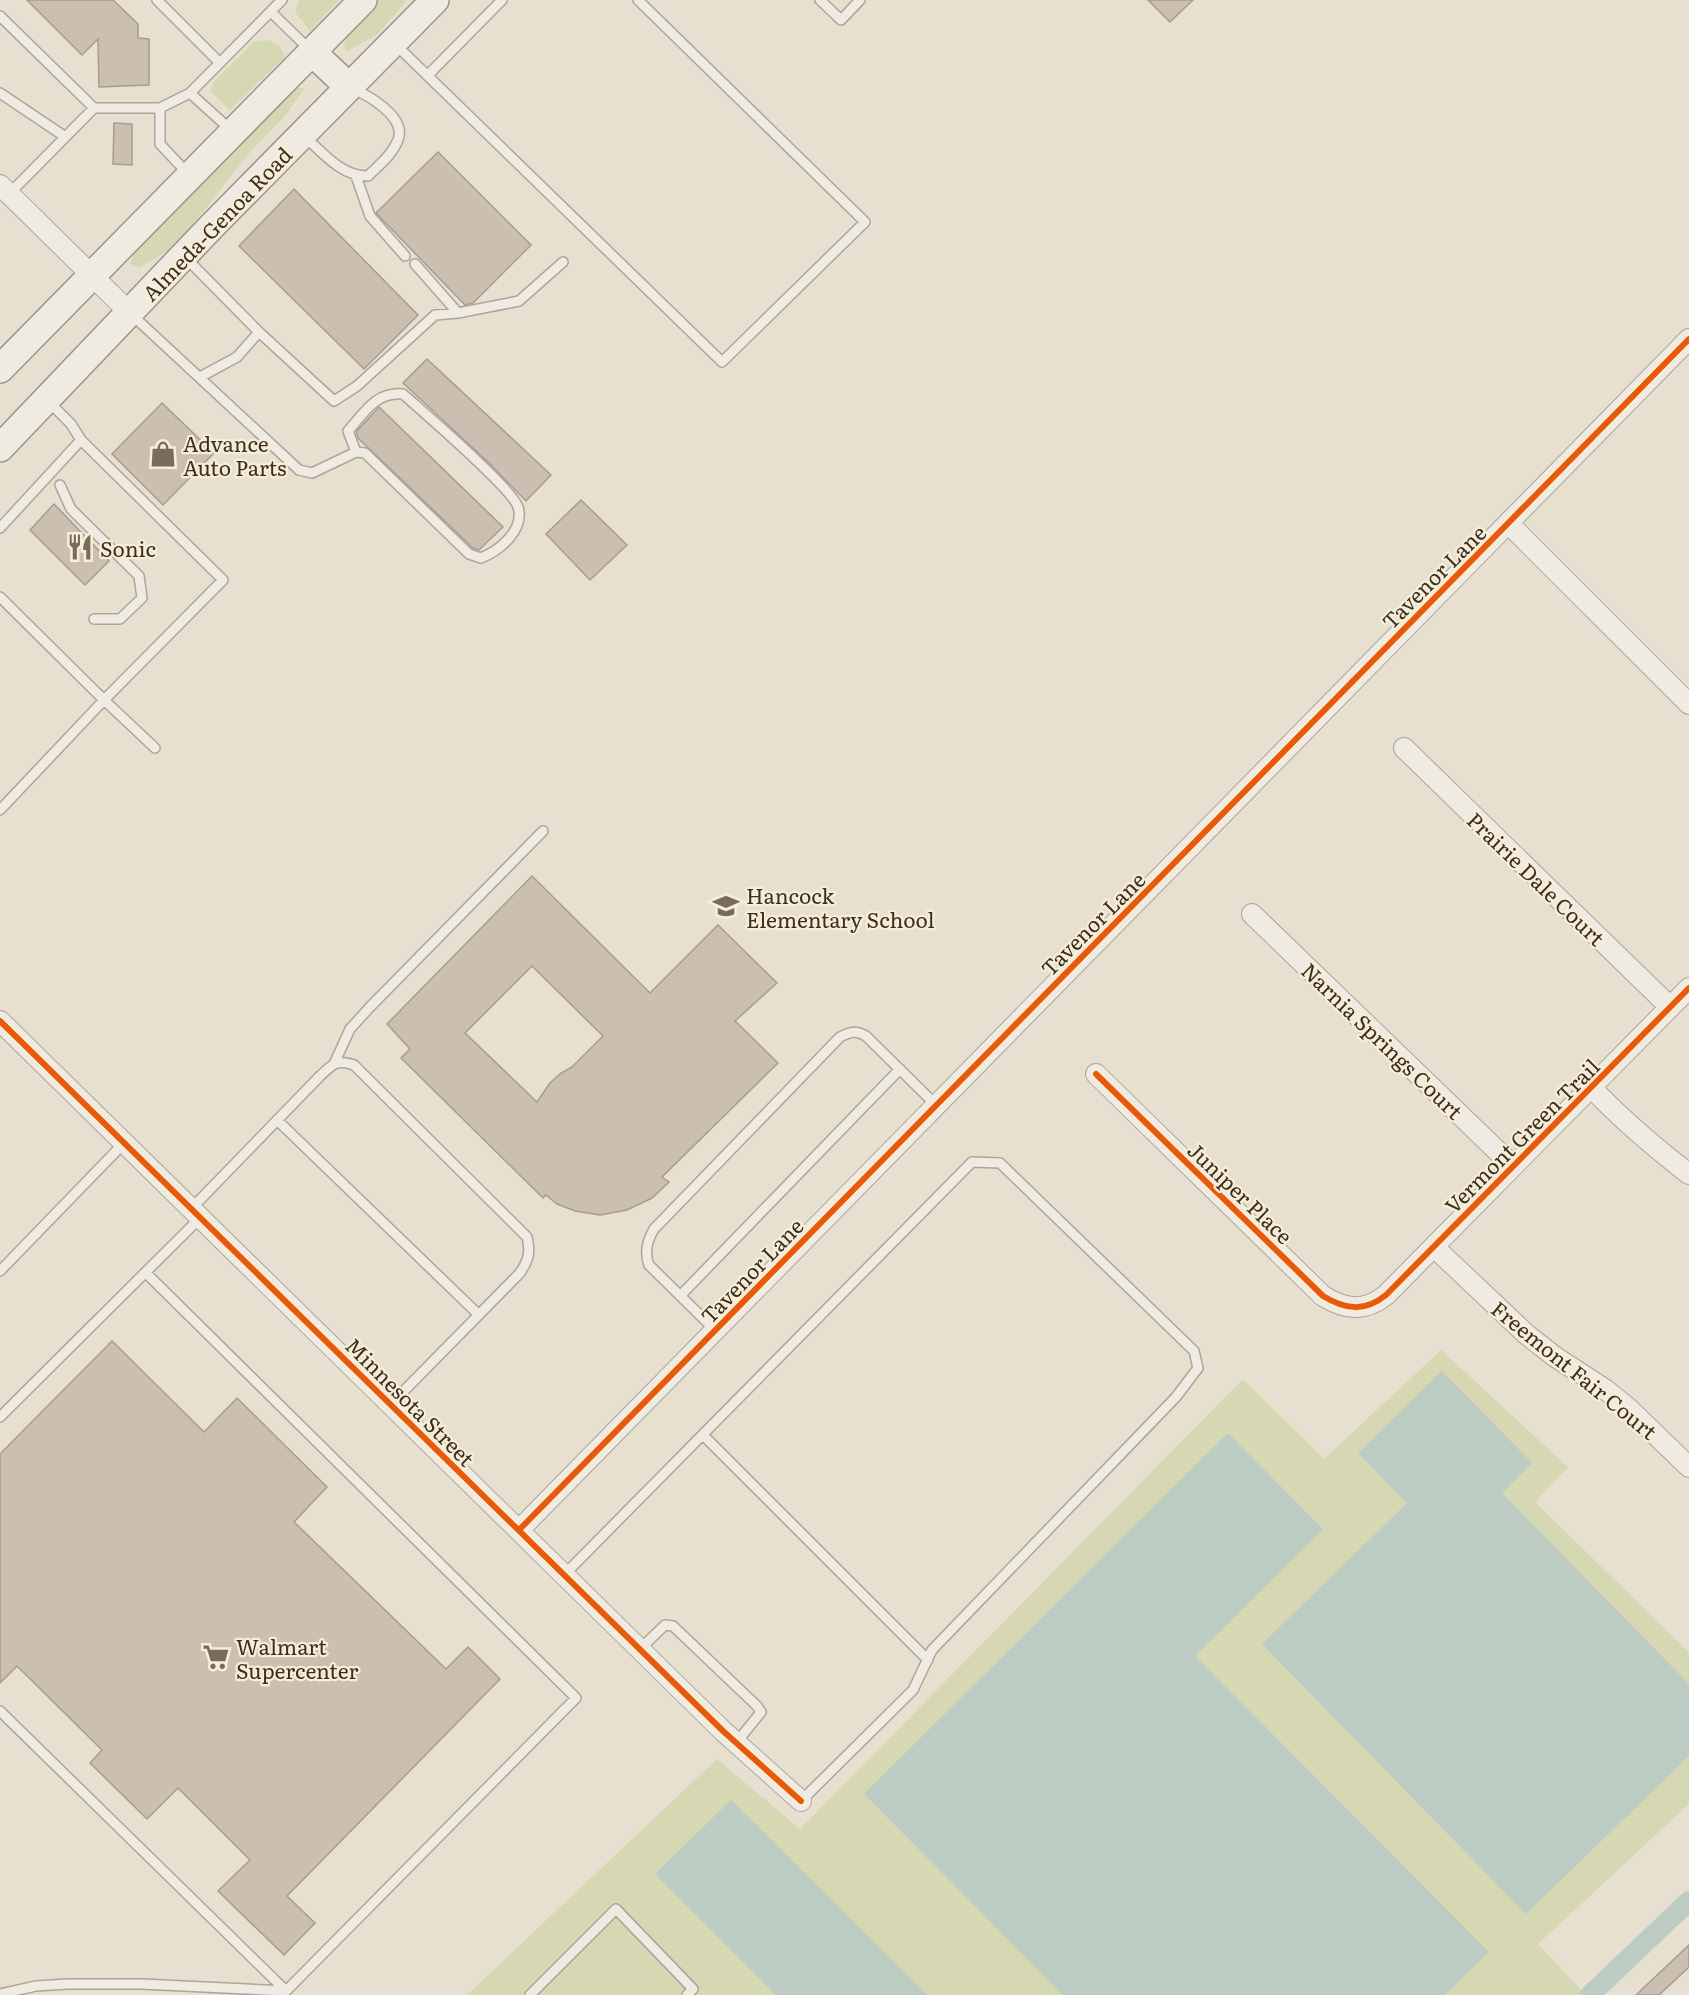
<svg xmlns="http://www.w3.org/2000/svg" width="1689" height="1995" viewBox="0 0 1689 1995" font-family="Literata,serif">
	<rect width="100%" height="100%" fill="#e7e0d1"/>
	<!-- green -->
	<path fill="#d6d7b3" d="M299 0H339L310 31 295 12Z
		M376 0H407L378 34 346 52 344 48 348 29Z
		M268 40 279 45 285 57 230 110 210 91 214 81 254 42Z
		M294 88H305L285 116 251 151 176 246 139 268 130 264 137 245Z
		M1441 1350 1568 1467 1535 1502 1689 1652V1804L1538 1944 1586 1995H467L717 1759 800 1829 1243 1379 1324 1459Z"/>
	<!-- water -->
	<path fill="#bcccc2" d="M1442 1371 1532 1463 1502 1493 1689 1684V1756L1526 1914 1262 1644 1407 1503 1358 1453Z
		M1228 1433 1323 1529 1195 1656 1489 1952 1445 1995H1063L864 1794Z
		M731 1800 927 1995H776L655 1874Z"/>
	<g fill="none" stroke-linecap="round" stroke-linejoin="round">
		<!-- canal -->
		<path stroke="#bcccc2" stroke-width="20" d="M1590 1995 1689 1901"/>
	</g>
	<!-- building -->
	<path fill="#cbbfb2" stroke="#a89c90" stroke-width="1.5" fill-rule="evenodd" d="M27 0H113L138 24V38L149 39V85L99 87 98 39 82 55Z
		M1148 0H1193L1170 22Z
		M114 123 132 124V165L113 164Z
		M438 152 531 245 473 303 465 305 376 213Z
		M294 189 418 315 364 369 239 246Z
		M427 359 551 475 526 501 489 463 403 383Z
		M162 403 214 453 163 505 112 454Z
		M379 407 503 527 479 550 473 548 358 438 356 432Z
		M581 500 627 545 590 580 546 534Z
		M54 504 109 561 85 585 30 530Z
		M532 876 650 993 718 925 777 983 735 1021 778 1063 662 1177 669 1182 652 1198 627 1210 600 1215 575 1211 557 1204 546 1195 543 1198 401 1058 410 1049 387 1024ZM532 966 603 1036 572 1067 561 1073 550 1083 537 1102 465 1033Z
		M112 1341 204 1432 237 1398 327 1487 294 1522 446 1669 468 1647 500 1679 287 1896 315 1923 284 1955 218 1891 250 1860 178 1788 147 1819 90 1763 102 1750 17 1666 0 1683V1454Z
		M1689 1945V1967L1659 1995H1636Z"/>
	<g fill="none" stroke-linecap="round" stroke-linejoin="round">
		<!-- lane casing -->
		<g stroke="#ada599" stroke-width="12">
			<path id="lane" d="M157 0 219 62
				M820 0 841 20 860 0
				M271 12 310 50
				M0 16 94 108
				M396 45 722 362 865 222 638 0
				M428 75 502 0
				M0 93 64 136
				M190 93 232 131
				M160 108V144L189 175
				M304 136C323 153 341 176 368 176 379 165 392 155 398 140 407 117 368 95 351 88
				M356 176 370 216 405 256
				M9 194 94 108H160L190 93 282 0
				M185 257 259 332 237 357 200 377
				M415 264 458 313
				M131 314 299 470 312 473 356 452 365 453 469 554 481 558C499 551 525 530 518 507 512 488 423 412 403 394 375 392 365 412 348 431L356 452
				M259 332 334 401 357 386 435 315 458 313 519 301 563 262
				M81 440 223 580 104 700 155 748
				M60 485 71 509 139 576 142 598 120 619H94
				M0 528 81 440 71 424 48 401
				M0 597 104 700 0 810
				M334 1064 350 1029 370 1007 543 831
				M277 1120 479 1315
				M192 1208 320 1076C333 1064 336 1059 354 1065L527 1237C531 1253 528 1262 519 1274L391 1404
				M0 1271 125 1142
				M680 1296 900 1069
				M715 1330 649 1265C644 1252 647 1241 654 1229L840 1037C850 1032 855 1030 866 1036L936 1105
				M0 1417 201 1217
				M703 1435 928 1660
				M564 1575 972 1162 1000 1163 1194 1351 1198 1368 1176 1397 932 1650 913 1690 801 1801
				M640 1649 665 1625 673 1626 757 1706 761 1712 736 1743
				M0 1711 286 1991
				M0 1994 36 1986 67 1984H142L286 1991 576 1698 146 1273
				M530 1995 616 1909 693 1989 687 1995"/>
		</g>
		<!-- street casing -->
		<g stroke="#ada599" stroke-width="22">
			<path id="street" d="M0 185 129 312
				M1508 523 1689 704
				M1404 748 1670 1007
				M1252 914 1513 1166
				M0 1021 723 1731 801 1801
				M1096 1074 1323 1296C1346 1310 1365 1312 1386 1295L1689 988
				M1591 1087C1621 1119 1654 1147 1689 1174
				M1434 1247 1526 1334 1554 1356 1606 1390 1627 1407 1689 1467
				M519 1530 1689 339"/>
		</g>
		<!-- secondary casing -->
		<g stroke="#9c958a" stroke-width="30">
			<path id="secondary" d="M312 52 349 87
				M0 369 363 0
				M0 448 211 227 435 0"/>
		</g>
		<!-- lane -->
		<use href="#lane" stroke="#efebe3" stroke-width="9"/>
		<!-- street -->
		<use href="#street" stroke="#efebe3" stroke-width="20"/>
		<!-- secondary -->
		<use href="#secondary" stroke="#efebe3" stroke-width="27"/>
		<!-- cycleway casing -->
		<g stroke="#f7eed8" stroke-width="10">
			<path id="cycleway" d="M0 1021 723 1731 801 1801
				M1096 1074 1323 1296C1346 1310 1365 1312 1386 1295L1689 988
				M519 1530 1689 339"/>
		</g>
		<!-- cycleway -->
		<use href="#cycleway" stroke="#e8590c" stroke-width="6"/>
	</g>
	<!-- icons -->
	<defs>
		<g id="shop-bare" transform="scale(2.07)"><path d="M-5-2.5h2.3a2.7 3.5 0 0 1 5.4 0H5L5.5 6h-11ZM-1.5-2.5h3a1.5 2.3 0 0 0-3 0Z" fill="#786c5e" stroke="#f7eed8" stroke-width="2.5" paint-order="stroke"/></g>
		<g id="restaurant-bare" transform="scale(2.07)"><path d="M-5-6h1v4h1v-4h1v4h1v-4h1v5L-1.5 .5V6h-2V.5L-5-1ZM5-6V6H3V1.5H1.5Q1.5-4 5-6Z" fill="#786c5e" stroke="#f7eed8" stroke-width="2.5" paint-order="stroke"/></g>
		<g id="school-bare" transform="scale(2.07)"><path d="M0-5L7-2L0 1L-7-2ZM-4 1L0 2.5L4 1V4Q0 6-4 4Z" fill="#786c5e" stroke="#f7eed8" stroke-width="2.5" paint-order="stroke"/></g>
		<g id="supermarket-bare" transform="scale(2.07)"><path d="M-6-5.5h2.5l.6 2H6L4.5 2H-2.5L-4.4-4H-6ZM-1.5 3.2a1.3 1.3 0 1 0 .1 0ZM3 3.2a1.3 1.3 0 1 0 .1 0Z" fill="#786c5e" stroke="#f7eed8" stroke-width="2.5" paint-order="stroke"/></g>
	</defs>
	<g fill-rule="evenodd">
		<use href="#shop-bare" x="163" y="454"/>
		<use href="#restaurant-bare" x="80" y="547"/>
		<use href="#school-bare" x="726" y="906"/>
		<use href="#supermarket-bare" x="216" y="1657"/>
	</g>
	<g text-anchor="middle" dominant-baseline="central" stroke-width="4.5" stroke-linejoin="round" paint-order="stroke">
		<!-- street labels -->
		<g font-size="21" fill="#3d2e20" stroke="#f7eed8">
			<text transform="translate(216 223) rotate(-46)">Almeda-Genoa Road</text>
			<text transform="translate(1433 576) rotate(-45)">Tavenor Lane</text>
			<text transform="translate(1537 878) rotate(44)">Prairie Dale Court</text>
			<text transform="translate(1092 923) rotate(-45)">Tavenor Lane</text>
			<text transform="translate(1383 1040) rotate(44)">Narnia Springs Court</text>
			<text transform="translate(1521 1135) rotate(-45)">Vermont Green Trail</text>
			<text transform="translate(1241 1192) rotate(44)">Juniper Place</text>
			<text transform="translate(751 1270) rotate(-46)">Tavenor Lane</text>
			<text transform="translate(1575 1369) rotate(39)">Freemont Fair Court</text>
			<text transform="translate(411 1401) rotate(45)">Minnesota Street</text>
		</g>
		<!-- poi labels -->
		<g font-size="21" fill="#3d2e20" stroke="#f7eed8" text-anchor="start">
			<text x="183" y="442">Advance<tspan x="183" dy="24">Auto Parts</tspan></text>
			<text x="100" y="547">Sonic</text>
			<text x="746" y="894">Hancock<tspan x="746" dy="24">Elementary School</tspan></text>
			<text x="236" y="1645">Walmart<tspan x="236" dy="24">Supercenter</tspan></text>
		</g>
	</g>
</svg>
